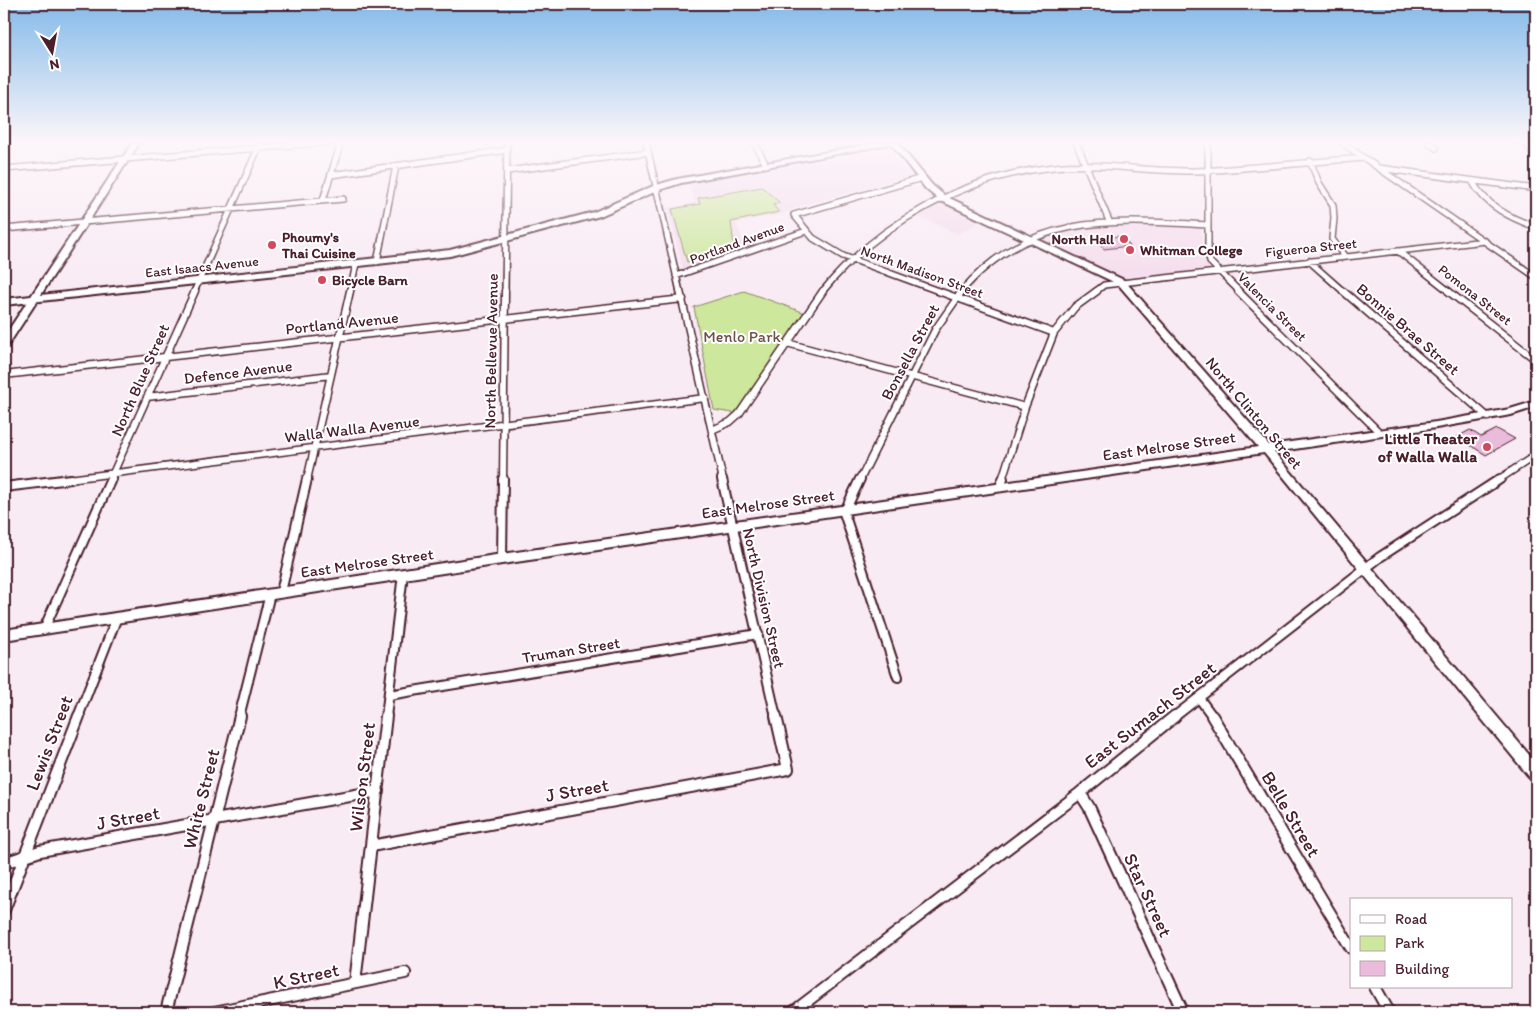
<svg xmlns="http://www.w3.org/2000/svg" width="1540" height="1016" viewBox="0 0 1540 1016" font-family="Itim,sans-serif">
	<rect width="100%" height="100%" fill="#f9ebf4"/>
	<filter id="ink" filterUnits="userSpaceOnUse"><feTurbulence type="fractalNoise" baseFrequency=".02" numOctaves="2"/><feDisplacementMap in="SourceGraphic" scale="10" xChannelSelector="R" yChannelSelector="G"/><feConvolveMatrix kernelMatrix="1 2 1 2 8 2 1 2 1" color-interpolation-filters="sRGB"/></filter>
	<g filter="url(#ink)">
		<!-- built -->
		<path fill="#f5dded" d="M886 148H889L910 177 799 206 783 214 737 223 745 247 683 270 668 208 695 203 689 184Z
			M941 202 981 221 958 234 915 215Z
			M1111 218 1201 225 1204 260 1211 269 1122 279 1033 239Z"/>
		<!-- green -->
		<path fill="#cde79d" stroke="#8c8364" d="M762 187 780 203 773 205 779 212 731 222 734 246 687 262 672 209 700 204 698 198Z
			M744 291 808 314 739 414 714 410 694 307Z"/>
		<!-- building -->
		<path fill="#ebbbdc" stroke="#4a1f2b" d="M1121 236 1130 246 1104 249 1096 239Z
			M1497 429 1515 439 1486 455 1457 437 1470 430 1481 437Z"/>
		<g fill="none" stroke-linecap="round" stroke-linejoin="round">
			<!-- street-far3 casing -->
			<g stroke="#4a1f2b" stroke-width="8">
				<path id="street-far3" d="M646 142 680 292
					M754 142 766 165
					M1076 142 1109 221
					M1208 142V254L1210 262 1240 292
					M1341 142 1536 277
					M1428 142 1436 148
					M1310 161 1319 183 1333 205 1334 218 1332 239 1345 257
					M1379 168 1536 189
					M4 169 330 142
					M507 171 648 152
					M331 175 507 150
					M922 178 794 215 813 238 843 256 941 292
					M1472 181C1486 206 1510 218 1536 227
					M323 200 341 142
					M4 229 343 199
					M1398 251 1450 292
					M1309 261 1344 292
					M377 262 396 166
					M676 276 806 231
					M194 292 261 142
					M350 292 356 264
					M505 292 507 142
					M822 292C878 223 965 176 1054 167 1100 162 1147 172 1194 171 1250 169 1307 162 1364 158
					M961 292C1027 212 1115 220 1208 225
					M1095 292 1104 285 1485 241"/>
			</g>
			<!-- street-far2 casing -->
			<g stroke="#4a1f2b" stroke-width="9">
				<path id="street-far2" d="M680 291 723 480
					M938 291 1054 333
					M1238 291 1380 433
					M1343 291 1488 417
					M1448 291 1536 360
					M787 343 1025 407
					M4 375 683 299
					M147 397 331 375
					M712 430 730 422 739 414 823 291
					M61 480 705 398
					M110 480 195 291
					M307 480 350 291
					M503 480 505 291
					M860 480 935 330 962 291
					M1002 480 1025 407 1054 333 1075 307 1097 291
					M1498 480 1536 455"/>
			</g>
			<!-- street-far1 casing -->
			<g stroke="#4a1f2b" stroke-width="12">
				<path id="street-far1" d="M722 479 776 717
					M860 479 844 513 898 677
					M4 487 71 479
					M1000 487 1003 479
					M502 559 503 479
					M281 592 307 479
					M44 629 111 479
					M389 695 758 634
					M1199 698 1213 717
					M78 717 117 617
					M239 717 270 594
					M386 717 403 574
					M1174 717 1380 557 1500 479"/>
			</g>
			<!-- street casing -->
			<g stroke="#4a1f2b" stroke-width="14">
				<path id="street" d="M1212 716 1351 948
					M1080 793 1089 807 1183 1012
					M371 846 788 769 776 716
					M4 863 40 851 378 791
					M4 910 79 716
					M355 983 386 716
					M1375 987 1389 1012
					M166 1012 240 716
					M214 1012 405 973
					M793 1012 1080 793 1175 716"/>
			</g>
			<!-- secondary casing -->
			<g stroke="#4a1f2b" stroke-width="4">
				<path id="secondary" d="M133 142H140L9 344 4 347V337Z
					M890 142H897L932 185 945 196 1124 280 1269 445 1436 422 1510 409 1536 401V407L1511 415 1436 428 1274 452 1536 763V781L1531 779 1264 453 502 564 4 640V630L502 554 1258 447 1118 284 939 200 926 189Z
					M1514 142 1536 143V147H1534L1536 152V161L1532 159 1527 147Z"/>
			</g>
			<!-- primary casing -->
			<g stroke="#4a1f2b" stroke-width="4">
				<path id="primary" d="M883 142H901L681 183 659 190 600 216 450 256 4 305V299L450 250 594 212 653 186 677 179Z"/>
			</g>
			<!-- street-far3 -->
			<use href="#street-far3" stroke="#fff" stroke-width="5"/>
			<!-- street-far2 -->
			<use href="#street-far2" stroke="#fff" stroke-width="6"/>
			<!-- street-far1 -->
			<use href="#street-far1" stroke="#fff" stroke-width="8"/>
			<!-- street -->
			<use href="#street" stroke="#fff" stroke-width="10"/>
			<!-- secondary -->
			<use href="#secondary" fill="#fff" fill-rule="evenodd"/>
			<!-- primary -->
			<use href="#primary" fill="#fff" fill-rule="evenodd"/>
		</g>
	</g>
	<!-- sky -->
	<linearGradient id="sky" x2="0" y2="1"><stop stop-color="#84bae9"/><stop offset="0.5" stop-color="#fcf6fa"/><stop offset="1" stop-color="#fcf6fa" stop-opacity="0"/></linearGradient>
	<rect width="1540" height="284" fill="url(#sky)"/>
	<!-- markers -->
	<g fill="#d1495b" stroke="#fff" stroke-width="2">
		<circle cx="1124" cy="239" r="5"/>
		<circle cx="272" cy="245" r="5"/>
		<circle cx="1130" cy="250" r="5"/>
		<circle cx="322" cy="280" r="5"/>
		<circle cx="1487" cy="447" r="5"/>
	</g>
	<g text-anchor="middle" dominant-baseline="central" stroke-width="4" stroke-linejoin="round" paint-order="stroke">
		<!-- far-poi labels -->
		<g font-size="14" font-weight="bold" fill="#4a1f2b" stroke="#fff" text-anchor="start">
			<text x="282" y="237">Phoumy's<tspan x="282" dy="16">Thai Cuisine</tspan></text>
			<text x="1114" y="239" text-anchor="end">North Hall</text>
			<text x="1140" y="250">Whitman College</text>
			<text x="332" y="280">Bicycle Barn</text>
		</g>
		<!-- far-street labels -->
		<g font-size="14" fill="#4a1f2b" stroke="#fff">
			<text transform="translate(737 243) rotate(-20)">Portland Avenue</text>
			<text transform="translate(1311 248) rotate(-6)">Figueroa Street</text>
			<text transform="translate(202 267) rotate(-6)">East Isaacs Avenue</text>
			<text transform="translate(922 272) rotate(20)">North Madison Street</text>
			<text transform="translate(1475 295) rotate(38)">Pomona Street</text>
			<text transform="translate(1272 307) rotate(45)">Valencia Street</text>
		</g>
		<!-- street labels -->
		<g font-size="16" fill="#4a1f2b" stroke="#fff">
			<text transform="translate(342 323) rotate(-6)">Portland Avenue</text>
			<text transform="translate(1408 329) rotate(41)">Bonnie Brae Street</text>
			<text transform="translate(491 351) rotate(-89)">North Bellevue Avenue</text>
			<text transform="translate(910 352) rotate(-62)">Bonsella Street</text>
			<text transform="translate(238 372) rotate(-7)">Defence Avenue</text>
			<text transform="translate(140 380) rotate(-66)">North Blue Street</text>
			<text transform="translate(1254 413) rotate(50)">North Clinton Street</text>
			<text transform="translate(352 429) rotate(-7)">Walla Walla Avenue</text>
			<text transform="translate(1169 446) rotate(-8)">East Melrose Street</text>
			<text transform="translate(768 504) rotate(-8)">East Melrose Street</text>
			<text transform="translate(367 563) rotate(-8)">East Melrose Street</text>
			<text transform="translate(764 598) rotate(77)">North Division Street</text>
			<text transform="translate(571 650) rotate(-9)">Truman Street</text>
		</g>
		<!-- park labels -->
		<g font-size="16" fill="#6b5148" stroke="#fff">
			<text x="742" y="336">Menlo Park</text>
		</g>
		<!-- poi labels -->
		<g font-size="16" font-weight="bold" fill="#4a1f2b" stroke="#fff" text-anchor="end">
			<text x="1477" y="438">Little Theater<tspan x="1477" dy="18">of Walla Walla</tspan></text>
		</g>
		<!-- near-street labels -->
		<g font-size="19" fill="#4a1f2b" stroke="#fff">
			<text transform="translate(1150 715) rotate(-38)">East Sumach Street</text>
			<text transform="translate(49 743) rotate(-69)">Lewis Street</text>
			<text transform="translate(362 777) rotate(-83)">Wilson Street</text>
			<text transform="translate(577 790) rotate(-10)">J Street</text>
			<text transform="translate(201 799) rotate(-76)">White Street</text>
			<text transform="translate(1291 814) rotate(59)">Belle Street</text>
			<text transform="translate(128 818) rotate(-10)">J Street</text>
			<text transform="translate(1148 895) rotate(65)">Star Street</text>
			<text transform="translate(306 976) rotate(-12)">K Street</text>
		</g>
	</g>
	<!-- margin -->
	<rect width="1540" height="1016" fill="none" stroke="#fff" stroke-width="20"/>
	<rect x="10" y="10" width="1520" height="996" fill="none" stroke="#4a1f2b" stroke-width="2" filter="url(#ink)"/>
	<!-- legend -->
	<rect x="1350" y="898" width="162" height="90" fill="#ffffff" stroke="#b7a5aa"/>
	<rect x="1360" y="915" width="25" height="8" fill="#ffffff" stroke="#b7a5aa"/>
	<text x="1395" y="924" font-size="15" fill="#4a1f2b">Road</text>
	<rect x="1360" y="936" width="25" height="15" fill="#cde79d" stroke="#b7a5aa"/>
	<text x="1395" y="948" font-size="15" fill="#4a1f2b">Park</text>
	<rect x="1360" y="961" width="25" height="15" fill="#ebbbdc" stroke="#b7a5aa"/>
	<text x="1395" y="974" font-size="15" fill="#4a1f2b">Building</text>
	<!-- north arrow -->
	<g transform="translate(52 52) rotate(169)" stroke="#ffffff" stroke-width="4" paint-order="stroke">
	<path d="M0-4L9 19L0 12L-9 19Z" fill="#4a1f2b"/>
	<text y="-8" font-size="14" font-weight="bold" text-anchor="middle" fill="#4a1f2b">N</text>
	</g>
</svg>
